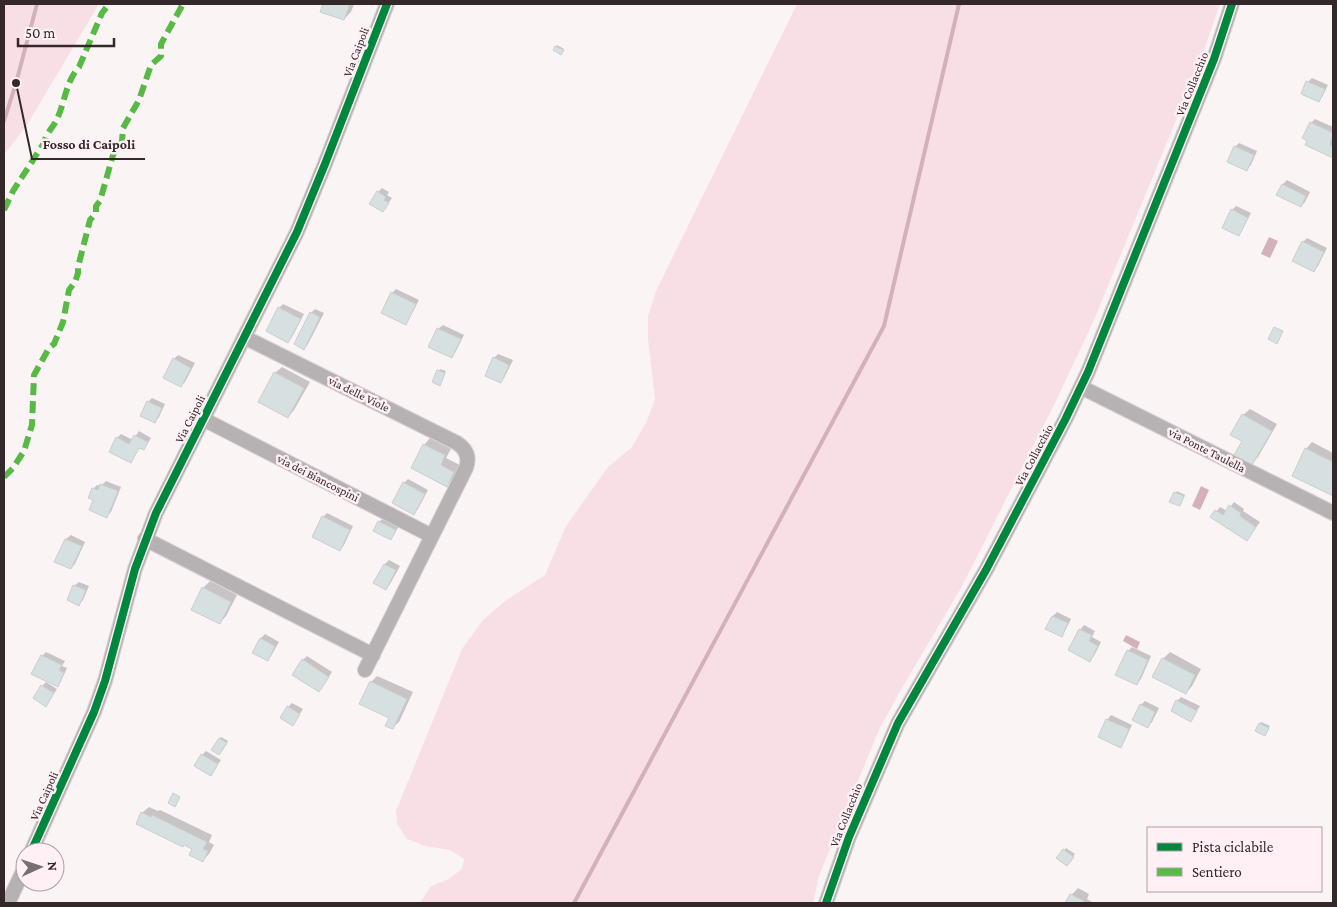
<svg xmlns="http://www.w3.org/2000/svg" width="1337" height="907" viewBox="0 0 1337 907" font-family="'Crimson Pro',serif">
	<rect width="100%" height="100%" fill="#faf4f5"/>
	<!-- green -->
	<path fill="#f8dfe6" d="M4 4H99L27 125 4 155Z
		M797 4H1220L1200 62 1094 320 1055 403 961 588 899 693 879 730 819 876 813 903H420L431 886 447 880 462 869 464 859 450 850 425 846 407 839 397 824 396 811 462 649 483 620 505 601 545 575 566 526 608 467 632 447 646 423 655 399 648 339V316L656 291Z"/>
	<!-- water -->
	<path fill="#d4b0ba" d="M1269 237 1278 241 1270 258 1261 254Z
		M1201 486 1209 490 1200 510 1192 506Z
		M1126 635 1140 642 1137 649 1123 641Z"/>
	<!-- shadow -->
	<path fill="#0003" d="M324 4H354L351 12 344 19 322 11Z
		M557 45 564 49 563 51 556 47Z
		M1312 78 1328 85 1322 97 1318 101 1308 82Z
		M1315 119 1333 127V157L1307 144 1311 123Z
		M1239 143 1257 151 1251 165 1247 169 1235 147Z
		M1287 180 1310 192 1305 202 1301 206 1278 195 1283 184Z
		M382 188 389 192 387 195 392 198 383 211 378 192Z
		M1236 206 1251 213 1242 230 1238 234 1232 210Z
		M1307 238 1327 248 1318 266 1314 270 1294 260 1303 242Z
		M396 289 419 300 409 319 405 323 392 293Z
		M283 304 304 314 292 337 288 341 279 308Z
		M315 309 324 313 308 344 304 348 311 313Z
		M443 325 464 335 455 353 451 357 438 329Z
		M498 354 513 360 504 378 500 382 494 358Z
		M178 355 195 363 185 382 181 386 174 359Z
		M282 367 310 382 294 410 288 417 275 373Z
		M440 369 446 371 441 383 433 382Z
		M152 398 165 404 159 417 155 422 148 402Z
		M1250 409 1277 424 1258 457 1252 463 1244 441 1243 415Z
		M139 431 151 438 144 449 140 447 131 461 117 438 121 434 133 440Z
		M430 438 451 449 446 458 460 465 453 479 447 485 424 445Z
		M1312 442 1333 453V494L1293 475 1306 449Z
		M408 479 428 490 418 509 414 513 404 483Z
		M106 481 121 487 111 512 107 516 95 499 93 489 97 485 101 486Z
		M1177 491 1185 495 1180 505 1171 501Z
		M1234 502 1244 509 1243 511 1260 522 1247 540 1212 517 1220 507 1227 511Z
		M327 513 353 526 344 545 340 550 323 517Z
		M383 518 399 526 391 539 379 522Z
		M71 535 85 542 75 564 71 568 56 561 66 539Z
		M389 560 400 566 390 584 386 589 375 583 385 564Z
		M210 581 237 595 226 616 220 623 203 588Z
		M79 582 89 586 83 600 79 604 74 586Z
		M1057 612 1071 619 1065 631 1061 635 1047 629 1053 616Z
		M1084 625 1095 631 1092 637 1101 642 1094 656 1089 660 1080 630Z
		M265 634 279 642 271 656 267 660 261 638Z
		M1132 647 1151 656 1141 679 1137 683 1128 651Z
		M46 652 65 661 62 666 67 668 61 681 57 685 42 656Z
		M1170 652 1201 669 1192 686 1186 693 1163 659Z
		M307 656 332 672 319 691 303 660Z
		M377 676 413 692 399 722 392 728 390 717 371 682Z
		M47 681 46 682 57 689 46 705 42 686Z
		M1181 697 1200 706 1191 720 1177 701Z
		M1145 701 1159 708 1152 722 1148 726 1141 705Z
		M292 703 303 709 293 724 288 707Z
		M1111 715 1132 725 1124 742 1120 746 1107 720Z
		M1261 722 1270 726 1265 734 1257 730Z
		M221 737 228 741 221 752 213 749Z
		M206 751 221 760 211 774 202 755Z
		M149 807 158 811 160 810 212 835 209 842 214 845 209 854 203 860 194 848 142 813Z
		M1066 848 1075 854 1067 864 1058 858Z
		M1078 888 1089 894 1087 899 1092 902V903H1064Z"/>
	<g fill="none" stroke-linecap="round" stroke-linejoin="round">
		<!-- stream -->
		<path stroke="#d4b0ba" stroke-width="4" d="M4 121 16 83 37 4
			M574 903 884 326 959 4"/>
	</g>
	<!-- building -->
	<path fill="#d7e0e0" stroke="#cacece" d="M323 4H350L344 20 320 12Z
		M555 46 564 50 561 55 553 50Z
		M1306 81 1325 89 1319 102 1301 94Z
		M1310 122 1333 133 1330 145 1333 146V158L1305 145 1307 141 1302 138Z
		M1234 146 1254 155 1247 171 1227 162Z
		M1282 184 1306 196 1301 207 1276 195Z
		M377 191 386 197 384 200 389 203 383 212 369 204Z
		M1231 209 1248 218 1239 236 1222 228Z
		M1302 241 1324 252 1314 272 1292 261Z
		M391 292 416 304 406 325 381 313Z
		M278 307 301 319 288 343 266 331Z
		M310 312 320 317 304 350 294 344Z
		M1274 327 1283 331 1277 344 1268 339Z
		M437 328 461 339 452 358 428 347Z
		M493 357 509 365 501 383 485 376Z
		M173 358 191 368 181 387 163 378Z
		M437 370 445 373 440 386 432 382Z
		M274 372 304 388 288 418 258 402Z
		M147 401 162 408 155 423 140 416Z
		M1242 414 1272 431 1252 465 1234 455 1242 441 1230 435Z
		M134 435 148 442 144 450 139 448 131 463 109 452 116 437 129 444Z
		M423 444 445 455 441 465 454 472 447 487 411 468Z
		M1305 448 1333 462V496L1292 476Z
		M403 482 425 494 414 515 392 503Z
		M100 484 118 491 107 518 89 510 93 500 88 498 92 488 98 490Z
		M1174 492 1184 496 1180 506 1169 502Z
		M1229 505 1241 513 1240 516 1256 527 1247 541 1210 517 1215 510 1223 515Z
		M322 516 350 530 340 551 312 537Z
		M378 521 396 530 391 540 373 531Z
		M65 539 82 546 71 569 54 562Z
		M384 564 396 570 386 590 373 583Z
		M73 585 86 590 79 606 67 600Z
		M202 587 231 602 220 624 191 610Z
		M1052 616 1068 623 1062 637 1045 629Z
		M1079 629 1092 635 1089 641 1098 646 1090 662 1068 650Z
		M260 638 275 646 268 661 252 653Z
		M1127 650 1148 660 1137 685 1115 675Z
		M41 655 62 665 59 670 64 673 58 687 31 674Z
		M1162 658 1195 675 1186 694 1152 677Z
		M302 659 329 677 319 692 292 675Z
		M370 681 407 699 393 729 385 726 389 718 359 704Z
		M41 685 54 693 46 707 33 698Z
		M1176 700 1197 711 1191 722 1171 711Z
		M1140 704 1155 712 1148 728 1132 720Z
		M287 706 300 714 293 726 280 718Z
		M1106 719 1129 729 1121 748 1098 737Z
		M1259 723 1269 728 1265 736 1255 731Z
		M219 738 227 743 219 755 211 750Z
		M201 754 218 764 211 776 194 766Z
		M173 793 180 797 175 807 168 803Z
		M141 812 151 817 152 815 207 842 203 849 208 851 203 862 189 855 192 849 184 845 183 847 136 824Z
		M1063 849 1074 857 1067 866 1056 858Z
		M1070 894 1084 901 1083 903H1065Z"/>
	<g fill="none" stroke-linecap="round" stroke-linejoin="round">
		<!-- minor casing -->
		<g stroke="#d6d0d1" stroke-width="16">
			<path id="minor" d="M244 337 457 443C466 449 470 457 466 468L365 670
				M1081 387 1333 513
				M203 419 432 536
				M145 539 373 655
				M31 852 94 712 105 681 135 569 156 513 297 232 325 164 387 4
				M8 903 25 867
				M826 903 849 837 898 723 986 570 1065 420 1088 372 1214 59 1232 4"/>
		</g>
		<!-- minor -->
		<use href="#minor" stroke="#b6b2b3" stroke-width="14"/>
		<!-- quiet -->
		<path stroke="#58b947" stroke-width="6" stroke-dasharray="12 6" stroke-linecap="butt" d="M4 210 13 191 44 143C46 133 53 128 57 119 65 102 66 81 79 67L102 13 109 4
			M4 477 13 468 24 451 32 425 34 375 49 348 54 344 63 322 69 290 75 282 78 273V267L90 220 96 213V206L100 201 113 155 122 141 123 128 139 100 151 65 161 56V44L183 4"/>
		<!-- cycleway casing -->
		<g stroke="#fef0f4" stroke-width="11">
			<path id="cycleway" d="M31 852 94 712 105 681 135 569 156 513 297 232 325 164 387 4
				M826 903 849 837 898 723 986 570 1065 420 1088 372 1214 59 1232 4"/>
		</g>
		<!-- cycleway -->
		<use href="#cycleway" stroke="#00873e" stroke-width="8"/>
	</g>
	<g text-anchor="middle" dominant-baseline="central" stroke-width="5" stroke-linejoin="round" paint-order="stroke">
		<!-- street labels -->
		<g font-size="12" fill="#34282b" stroke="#fef0f4">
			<text transform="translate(356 52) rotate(-69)">Via Caipoli</text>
			<text transform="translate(1192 84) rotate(-68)">Via Collacchio</text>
			<text transform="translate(359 394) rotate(26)">via delle Viole</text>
			<text transform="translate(190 419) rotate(-63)">Via Caipoli</text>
			<text transform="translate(1207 450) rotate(27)">via Ponte Taulella</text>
			<text transform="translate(1034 455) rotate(-62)">Via Collacchio</text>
			<text transform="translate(318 478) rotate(27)">via dei Biancospini</text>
			<text transform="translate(44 796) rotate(-66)">Via Caipoli</text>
			<text transform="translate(846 815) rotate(-68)">Via Collacchio</text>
		</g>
	</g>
	<!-- callouts -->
	<path fill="none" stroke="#34282b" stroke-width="2" d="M16 83L32 159H145"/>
	<circle fill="#34282b" stroke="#fef0f4" stroke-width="2" cx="16" cy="83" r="5"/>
	<g font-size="14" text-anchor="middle" font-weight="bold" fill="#34282b" stroke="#fef0f4" stroke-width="5" stroke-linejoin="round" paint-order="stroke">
		<text x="89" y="149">Fosso di Caipoli</text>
	</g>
	<!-- border -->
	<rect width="1337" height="907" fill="none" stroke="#34282b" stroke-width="10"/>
	<!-- legend -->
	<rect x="1147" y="827" width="175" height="65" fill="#fef0f4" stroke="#ada0a4"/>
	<rect x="1157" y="843" width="25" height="8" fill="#00873e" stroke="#ada0a4"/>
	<text x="1192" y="852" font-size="15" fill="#34282b">Pista ciclabile</text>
	<rect x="1157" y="868" width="25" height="8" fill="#58b947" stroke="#ada0a4"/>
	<text x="1192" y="877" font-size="15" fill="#34282b">Sentiero</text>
	<!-- north arrow -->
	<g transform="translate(40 867) rotate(87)"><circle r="24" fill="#fef0f4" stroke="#ada0a4"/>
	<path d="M0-4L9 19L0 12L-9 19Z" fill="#796f72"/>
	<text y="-8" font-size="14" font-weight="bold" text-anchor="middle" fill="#34282b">N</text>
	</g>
	<!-- scale -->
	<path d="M18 38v8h96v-8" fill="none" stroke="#34282b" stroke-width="2.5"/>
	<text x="25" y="38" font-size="15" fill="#34282b" stroke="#fef0f4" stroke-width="4" paint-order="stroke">50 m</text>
</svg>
